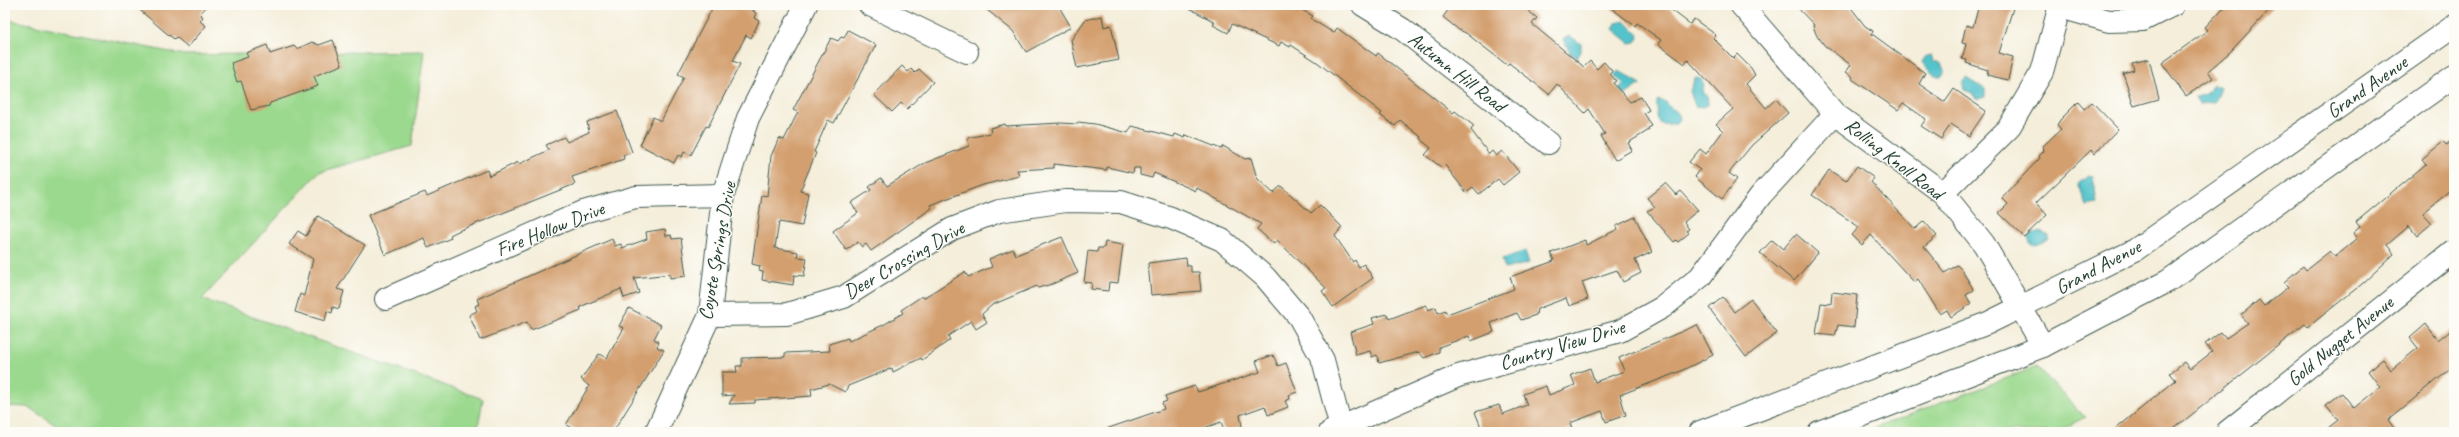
<svg xmlns="http://www.w3.org/2000/svg" width="2459" height="437" viewBox="0 0 2459 437" font-family="Caveat,sans-serif">
	<rect width="100%" height="100%" fill="#fdfcf7"/>
	<filter id="ink" filterUnits="userSpaceOnUse"><feTurbulence type="fractalNoise" baseFrequency=".025" numOctaves="2"/><feDisplacementMap in="SourceGraphic" scale="8" xChannelSelector="R" yChannelSelector="G"/><feConvolveMatrix kernelMatrix="1 2 1 2 8 2 1 2 1" color-interpolation-filters="sRGB"/></filter>
	<filter id="wash" filterUnits="userSpaceOnUse"><feTurbulence type="fractalNoise" baseFrequency=".012" numOctaves="4" result="noise"/><feDisplacementMap in="SourceGraphic" scale="16" xChannelSelector="R" yChannelSelector="G"/><feGaussianBlur stdDeviation="0.9" result="paint"/><feColorMatrix in="noise" values="0 0 0 0 0 0 0 0 0 0 0 0 0 0 0 0 0 1.4 0 .05"/><feComposite in="paint" operator="in"/></filter>
	<g filter="url(#wash)">
		<rect width="100%" height="100%" fill="#f4eeda"/>
		<!-- green -->
		<path fill="#9bd98e" stroke="#5d8b61" d="M5 19 185 55 424 51 412 146 319 172 202 299 483 399 477 432H66L28 407 5 406Z
			M2036 367 2085 417 2057 432H1864Z"/>
		<!-- water -->
		<path fill="#55c3cc" stroke="#3a8080" d="M1625 21 1639 35 1636 42 1630 43 1613 29 1616 23Z
			M1569 35 1581 44V52L1577 57 1571 54 1563 39Z
			M1931 55 1933 60 1942 64 1945 70 1942 76C1935 78 1926 68 1922 62L1926 56Z
			M1619 71 1641 84 1622 97 1617 92 1624 84 1614 75Z
			M1695 78 1701 79 1704 86 1702 92 1707 94 1708 104 1703 107 1695 106 1690 91Z
			M1967 78 1985 89V97L1977 99 1973 93 1964 90 1963 83Z
			M2212 84 2221 87 2215 102 2199 104 2195 98 2207 93Z
			M1658 100 1666 102C1669 109 1679 111 1679 119L1676 123C1665 124 1657 128 1657 113 1658 107 1655 105 1658 100Z
			M2088 175 2093 176 2097 204 2086 206 2078 183Z
			M2041 232 2049 236V240L2035 245 2030 243 2029 236Z
			M1525 251 1529 263 1505 269 1502 259Z"/>
		<g id="blocks">
			<!-- building -->
			<path fill="#d39f6e" d="M134 5H208L200 14 203 17 200 21 206 26 188 47 176 37 174 39 164 31Z
				M714 5H756L753 11 756 13 754 18 759 21 751 38 746 35 733 61 740 64 708 127 706 126 691 155 684 152 682 157 678 155 674 163 640 145 653 117 661 121 684 77 678 74Z
				M981 5H1058L1071 27 1026 52 1013 31Z
				M1183 5H1293L1313 16 1311 19 1334 33 1337 28 1376 56 1378 53 1453 113 1455 111 1474 126 1471 130 1489 154 1492 151 1496 156 1502 151 1519 172 1503 185 1498 179 1479 194 1473 187 1466 192 1444 164 1441 167 1425 155 1431 148 1420 139 1421 137 1400 120 1395 126 1380 115 1382 113 1317 62 1291 45 1290 47 1281 42 1279 46 1232 24 1228 33 1213 25 1215 22Z
				M1452 5H1521L1537 18 1532 24 1584 67 1590 61 1597 69 1604 62 1612 71 1610 74 1616 81 1613 83 1630 102 1641 97 1649 110 1644 113 1652 126 1648 128 1649 130 1628 143 1632 150 1615 160 1601 136 1605 134 1589 109 1585 113 1557 84 1549 94 1509 63 1507 65 1466 33 1459 30 1443 17Z
				M1607 5H1665L1690 24 1694 19 1716 35 1713 38 1733 58 1737 54 1751 68 1755 75 1746 84 1766 108 1776 99 1788 113 1752 145 1729 173 1737 179 1722 199 1695 177 1700 170 1689 162 1700 149 1706 154 1723 131 1716 124 1733 109 1688 60 1685 64 1658 44 1661 40 1637 23 1635 26Z
				M1795 5H1849L1865 26 1873 31 1872 34 1925 73 1919 84 1945 102 1954 89 1986 111 1969 136 1951 124 1941 139 1921 126 1926 119 1903 103 1898 110 1852 79 1853 77 1846 72 1851 65 1825 46 1816 34 1813 26 1814 25Z
				M1979 5H2014L1999 53 2013 57 2008 80 1987 75 1988 70 1966 63 1967 60 1962 59 1966 44 1962 43 1966 25 1973 27Z
				M2226 5H2274L2230 52 2208 71 2213 78 2186 96 2162 63 2208 30 2205 27Z
				M1102 16 1104 27 1111 25 1119 60 1077 68 1071 40 1085 20Z
				M848 30 876 45 834 123 828 120 814 152 816 153 800 191 808 193 802 226 779 222 775 248 798 252 797 257 807 258 804 276 794 275 793 285 762 280 763 272 759 271 760 266 752 264 762 195 767 196 771 156 779 138 784 140 798 112 793 110 831 38 838 41 841 37 844 38Z
				M333 40 342 65 314 76 318 86 270 103 269 106 251 110 241 81 237 82 231 63 248 57 246 53 267 45 270 54 294 46 297 49 312 42 319 45Z
				M2149 59 2159 99 2134 106 2123 73 2134 70 2132 63Z
				M902 66 908 72 911 69 915 73 919 69 933 82 907 109 901 103 892 112 874 95Z
				M2078 102 2084 109 2092 102 2118 129 2094 154 2091 150 2036 203 2047 215 2024 237 1999 213 2008 204 2002 198 2040 158 2039 156 2044 151 2043 146 2061 129 2057 125 2060 120Z
				M617 111 632 152 623 155 624 159 572 177 575 184 458 231 450 235 451 238 428 248 424 238 385 255 368 215 425 192 427 196 487 170 489 176 518 162 519 164 549 150 546 145 564 137 567 142 589 132 587 122Z
				M1078 122 1095 124 1128 133 1132 126 1174 137 1175 134 1185 138 1186 135 1221 149 1223 146 1245 159 1251 158 1257 178 1273 193 1281 186 1311 213 1320 205 1342 227 1335 236 1353 262 1355 260 1359 267 1364 264 1373 278 1333 307 1322 291 1326 288 1277 240 1274 244 1257 229 1261 224 1197 188 1196 191 1154 173 1152 178 1140 175V168H1134L1133 173 1107 167V170L1054 164V168L1017 170 1019 176 983 185 930 205 932 208 871 251 866 244 862 247 858 242 846 250 833 231 858 213 851 203 871 190 869 187 881 178 887 186 925 163 969 146 968 138 991 133 990 128 1005 124V126L1060 123 1078 124Z
				M2454 140V188L2423 213 2432 223 2417 236 2409 226 2387 245 2394 254 2362 284 2308 327 2305 324 2170 432H2112L2176 380 2170 373 2184 362 2190 369 2212 352 2205 344 2221 332 2226 338 2248 323 2241 315 2259 300 2264 306 2288 287 2284 282 2303 266 2306 270 2330 251 2335 257 2357 239 2353 233 2360 227 2356 222 2426 164 2422 159 2444 141 2447 145Z
				M1857 166 1874 178 1871 182 1915 229 1924 221 1937 236 1924 247 1945 273 1957 265 1961 269 1974 290 1966 295 1971 304 1951 317 1947 310 1940 314 1918 279 1914 282 1871 235 1862 245 1852 235 1859 227 1812 195 1829 170 1846 181Z
				M1665 183 1676 195 1681 191 1698 210 1684 222 1689 229 1686 231 1689 233 1678 242 1676 240 1674 242 1647 211 1655 207 1647 198Z
				M318 216 365 245 337 289 344 291 339 309 333 307 332 313 327 311 325 321 295 312 300 294 304 296 313 259 289 244 298 231 306 236Z
				M1635 217 1652 252 1635 260 1641 273 1623 282 1617 270 1582 282 1588 299 1569 306 1566 298 1537 309 1536 315 1521 320 1517 313 1491 323 1494 332 1471 341 1469 336 1439 347V352L1424 358 1419 352 1379 363 1377 355 1372 357 1370 351 1356 355 1350 332 1374 324 1372 318 1387 314 1389 319 1426 305 1428 310 1436 307 1438 313 1445 310 1447 314 1514 289 1510 277 1554 261 1551 253 1585 240 1586 245 1618 229 1616 226Z
				M665 229 666 236 671 235 672 239 681 238 686 276 670 278V274L634 278 639 293 624 298 621 289 580 307 581 310 531 330 527 322 480 340 469 315 477 311 475 306 479 304 477 299 612 239 615 246 621 244 622 248 647 239 646 232Z
				M1796 234 1818 253 1794 281 1760 253 1772 240 1783 249Z
				M1062 237 1078 273 1052 284 1038 288 1037 286 992 305 982 314 987 322 976 329 971 321 948 336 950 340 922 360 921 358 893 372 892 368 848 386 845 392 829 384 811 389 812 396 755 400V403L729 404 734 395 722 396V372H737L736 366H742V358L785 357V353L830 351 829 344 848 338 849 341 885 324 903 313 901 310 922 296 923 298 965 272 968 277 992 267 989 259 1013 249 1016 255Z
				M1105 242 1123 245 1118 283 1109 282 1108 291 1091 289 1092 283 1084 282 1088 251 1097 252 1098 248H1104Z
				M1186 258 1187 266H1191V272H1199L1201 291 1151 295 1148 263Z
				M1832 292 1857 295 1854 327 1838 325 1835 336 1816 334 1821 303 1831 304Z
				M1723 297 1734 312 1751 299 1777 333 1746 357 1709 308Z
				M629 308 661 325 654 339 659 342 657 347 664 350 613 432H579L566 425 589 386 581 379 599 354 607 358 624 328 619 326Z
				M2426 324 2438 340 2454 327V366L2388 420 2397 432H2323L2338 420 2326 405 2342 393 2354 408 2380 387 2368 371 2383 359 2391 370 2418 348 2410 338Z
				M1697 325 1713 355 1681 371 1620 395 1626 415 1606 422 1602 411 1570 423 1572 428 1562 432H1483L1475 412 1499 405 1503 414 1527 405 1523 394 1546 386 1549 395 1575 385 1571 375 1590 368 1595 382 1624 371 1619 358Z
				M1273 355 1278 366 1286 363 1297 392 1289 395 1290 399 1285 401 1288 407 1268 415 1265 406 1240 415 1242 426 1227 432 1226 429 1224 430 1221 422 1193 432H1103V430L1164 409 1162 403 1167 401 1165 396 1195 386 1198 392 1260 372 1256 361Z"/>
		</g>
	</g>
	<g filter="url(#ink)">
		<use href="#blocks" fill-opacity="0" stroke="#3f584d" stroke-width="1"/>
		<g fill="none" stroke-linecap="round" stroke-linejoin="round">
			<!-- minor casing -->
			<g stroke="#3f584d" stroke-width="24">
				<path id="minor" d="M870 5 967 52
					M1363 5 1402 29 1548 143
					M1741 5 1835 114 1943 193 1984 244 2043 346
					M2060 7 2109 21 2143 20 2173 5
					M1943 193 2008 129 2042 72 2060 5
					M386 299 583 212 636 197 723 195
					M710 315 787 314 844 297 952 229 999 211 1066 201 1121 202 1171 218 1222 240 1265 277 1299 317 1323 360 1341 428
					M656 432 710 315 723 195 748 118 806 5
					M1330 432 1458 376 1620 331 1663 307 1700 277 1761 195 1835 114
					M2227 432 2454 251"/>
			</g>
			<!-- major casing -->
			<g stroke="#3f584d" stroke-width="24">
				<path id="major" d="M1700 432 1988 323 2135 250 2454 26
					M1819 432 2043 346 2168 281 2454 76"/>
			</g>
			<!-- minor -->
			<use href="#minor" stroke="#fff" stroke-width="22"/>
			<!-- major -->
			<use href="#major" stroke="#fff" stroke-width="22"/>
		</g>
	</g>
	<g text-anchor="middle" dominant-baseline="central" stroke-width="3" stroke-linejoin="round" paint-order="stroke">
		<!-- street labels -->
		<g font-size="20" fill="#1f3d34" stroke="#fdfcf7">
			<text transform="translate(1457 72) rotate(38)">Autumn Hill Road</text>
			<text transform="translate(2367 87) rotate(-35)">Grand Avenue</text>
			<text transform="translate(1894 159) rotate(38)">Rolling Knoll Road</text>
			<text transform="translate(550 229) rotate(-22)">Fire Hollow Drive</text>
			<text transform="translate(717 251) rotate(-80)">Coyote Springs Drive</text>
			<text transform="translate(904 260) rotate(-30)">Deer Crossing Drive</text>
			<text transform="translate(2098 267) rotate(-28)">Grand Avenue</text>
			<text transform="translate(2340 341) rotate(-39)">Gold Nugget Avenue</text>
			<text transform="translate(1562 345) rotate(-17)">Country View Drive</text>
		</g>
	</g>
	<!-- margin -->
	<rect width="2459" height="437" fill="none" stroke="#fdfcf7" stroke-width="20"/>
</svg>
